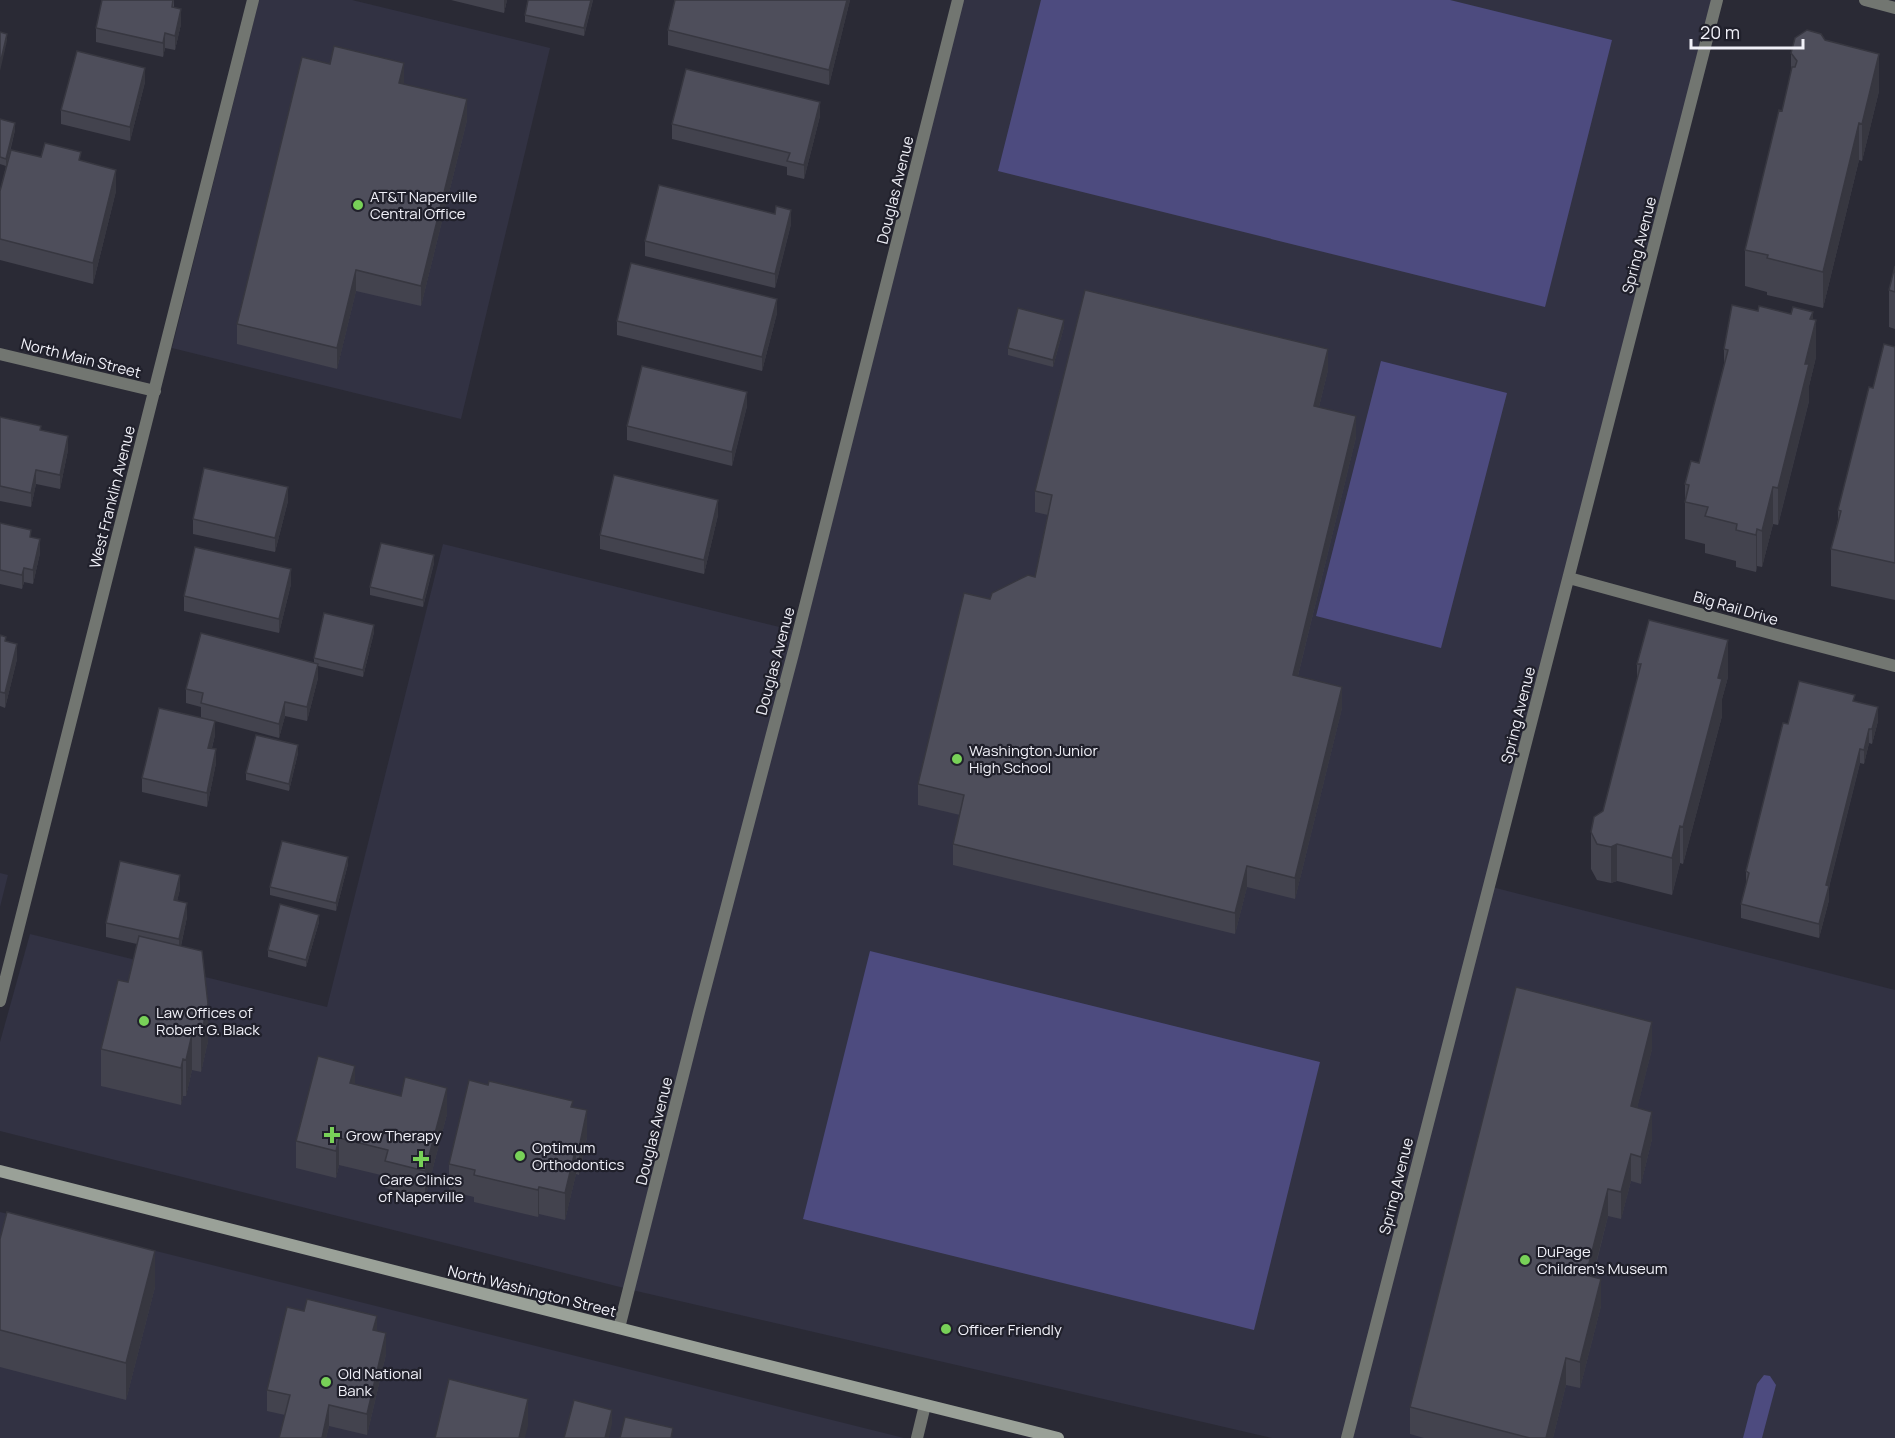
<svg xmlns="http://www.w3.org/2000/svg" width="1895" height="1438" viewBox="0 0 1895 1438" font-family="Manrope,sans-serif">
	<rect width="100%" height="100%" fill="#2a2a35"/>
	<!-- built -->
	<path fill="#323243" d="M259 0H352L550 48 461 419 172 348Z
		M963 0H1721L1492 887 1895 990V1438H1272L632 1290 0 1131V1042L30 934 327 1007 443 544 800 632Z
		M0 873 8 875 0 907Z
		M0 1212 904 1438H0Z"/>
	<!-- green -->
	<path fill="#4d4b7f" d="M1041 0H1450L1612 40 1545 307 998 171Z
		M1381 361 1507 393 1441 648 1316 616Z
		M870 951 1320 1062 1254 1330 803 1219Z
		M1764 1375 1770 1376 1776 1385 1762 1438H1743L1757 1384Z"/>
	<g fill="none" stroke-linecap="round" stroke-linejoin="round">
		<!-- street -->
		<path stroke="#727671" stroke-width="12" d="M1865 0 1895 8
			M0 354 155 391
			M1569 578 1777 635 1895 666
			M0 1001 253 0
			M619 1328 699 1012 794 650 958 0
			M917 1438 925 1405
			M1347 1438 1717 0"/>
		<!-- secondary -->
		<path stroke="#9aa198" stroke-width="12" d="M0 1171 713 1352 1058 1438"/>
	</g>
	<!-- wall -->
	<path fill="#43434e" d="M174 0V8L181 24 175 50 165 48 163 57 96 42V28Z
		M451 0H507L504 13Z
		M528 0H593L584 36 525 22V15Z
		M850 0 829 85 668 45V30Z
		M1825 40 1879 91 1862 161 1859 160 1823 308 1767 295V292L1745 286V250L1782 111 1791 73V53Z
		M145 82 130 141 61 124V110Z
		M404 84 467 120 421 306 356 291 337 369 237 344V324Z
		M820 116 804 179 787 175V167L672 139V124Z
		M0 119 15 130 7 165 41 157 116 191 93 284 0 260V191L6 166 0 164Z
		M775 214 791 224 775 288 645 256V241Z
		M1895 256V329L1889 327V290L1895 267Z
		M1758 311 1813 320 1816 357 1809 386V401L1778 525 1773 524 1762 567 1757 566 1756 572 1736 567V561L1705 553V544L1685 539V484L1699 463 1724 364V349Z
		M777 313 762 371 617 335V321Z
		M1064 327 1053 367 1008 355V348Z
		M1895 347V600L1831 586V549L1838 520V510L1873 388Z
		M1328 370 1319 407 1356 437 1298 676 1342 708 1295 899 1247 887 1235 934 953 865V844L960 815 918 805V784L990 599 1035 577 1048 515 1035 512V491Z
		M747 406 732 466 627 440V426Z
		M0 417 41 430 68 450 60 489 36 484 31 507 0 501Z
		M288 501 275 552 193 534V519Z
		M718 515 704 574 600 549V535Z
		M0 523 40 553 33 584 24 582 22 589 0 584Z
		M434 563 423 607 370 595V587Z
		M291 584 279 633 184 611V596Z
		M374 632 363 677 318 666V678L307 721 285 716 279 738 215 721V735L212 748 216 763 207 807 142 792V778L201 717V707L186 703V689L314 663V658Z
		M0 635 6 642 17 659 5 708 0 706Z
		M1637 664 1728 677 1722 699V716L1683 864 1680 863 1672 895 1617 881 1611 883 1597 880 1591 869V832L1603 811 1637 679Z
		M1855 701 1878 721 1872 744 1869 743 1864 764 1860 763 1829 887V900L1819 938 1741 918V904L1746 884V871L1788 724Z
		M298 753 289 791 246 780V773Z
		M348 864 336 911 270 895V887Z
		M180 889 177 901 187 917 181 946 208 1041 201 1072 192 1070 186 1096H183L181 1105 101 1086V1049L128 982 137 944 106 937V923Z
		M319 922 306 967 268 957V950Z
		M1652 1049 1637 1108 1652 1139 1641 1184 1631 1181 1621 1219 1608 1216 1593 1277 1601 1306 1580 1388 1566 1385 1553 1438H1424L1410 1434V1407Z
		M355 1084 447 1114 425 1198 385 1188V1176L339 1165 336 1178 296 1168V1141Z
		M573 1107 587 1137 579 1175 576 1174 565 1220 539 1214 538 1217 474 1202V1197L449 1191V1164Z
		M0 1239 155 1287 126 1400 0 1367Z
		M377 1331 386 1354 367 1435 329 1426 326 1438H279L285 1415 267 1411V1390Z"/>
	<!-- shaded-wall -->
	<path fill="#373740" d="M504 0H507L504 13Z
		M591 0H593L584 36V28Z
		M847 0H850L829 85V70Z
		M181 9V24L175 50V36Z
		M165 33V48L163 57V43Z
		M7 34V41L0 71V64Z
		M1879 54V91L1862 161V124Z
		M404 63V84L399 83Z
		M145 68V82L130 141V127Z
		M467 99V120L421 306V286Z
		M820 102V116L804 179V165Z
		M15 123V130L6 166V159Z
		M1859 123V160L1823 308V272Z
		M116 170V191L93 284V263Z
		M791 210V224L775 288V274Z
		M356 270V291L337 369V348Z
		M777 299V313L762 371V357Z
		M1813 312V333L1816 320V357L1809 386V401L1778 525V488L1805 364 1810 319Z
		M1064 320V327L1053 367V360Z
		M1328 349V370L1314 427V406Z
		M747 392V406L732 466V452Z
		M1356 416V437L1293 696V675Z
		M68 436V450L60 489V475Z
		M36 470V484L31 507V493Z
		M288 487V501L275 552V538Z
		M1773 487V524L1762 567V531Z
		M718 500V515L704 574V560Z
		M1757 529V566L1756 572V535Z
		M40 539V553L33 584V570Z
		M434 555V563L423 607V600Z
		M24 568V582L22 589V575Z
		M291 569V584L279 633V619Z
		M374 625V632L363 677V670Z
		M1728 640V677L1722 699V716L1683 864V827L1718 678Z
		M17 644V659L5 708V693Z
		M318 664V678L307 721V707Z
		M1342 687V708L1295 899V878Z
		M285 702V716L279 738V724Z
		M1878 707V721L1872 744V729Z
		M215 721V735L208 762V748Z
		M1869 729V743L1864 764V750Z
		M298 745V753L289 791V784Z
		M216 749V763L207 807V793Z
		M1860 749V763L1829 887V900L1819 938V924L1826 885Z
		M1680 826V863L1672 895V858Z
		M1617 844V881L1611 883V847Z
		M348 857V864L336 911V903Z
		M1247 866V887L1235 934V913Z
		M180 875V889L174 914V900Z
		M187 903V917L179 954V939Z
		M319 915V922L306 967V960Z
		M208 1004V1041L201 1072V1035Z
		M1652 1022V1049L1631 1133V1106Z
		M192 1034V1070L186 1096V1060Z
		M183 1059V1096L181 1105V1068Z
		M355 1066V1093L350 1083Z
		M447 1088V1114L425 1198V1171Z
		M587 1110V1137L579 1175V1148Z
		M1652 1112V1139L1641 1184V1157Z
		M339 1138V1165L336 1178V1151Z
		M576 1147V1174L565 1220V1193Z
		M1631 1154V1181L1621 1219V1192Z
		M539 1187V1214L538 1217V1190Z
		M1608 1189V1216L1586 1302V1275Z
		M155 1251V1287L126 1400V1363Z
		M1601 1279V1306L1580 1388V1362Z
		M377 1316V1336L373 1330Z
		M386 1333V1354L367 1435V1414Z
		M1566 1358V1385L1553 1438H1546Z
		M528 1399V1426L525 1438H519Z
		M329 1405V1426L326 1438H322Z
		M612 1410V1424L609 1438H605Z"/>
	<!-- building -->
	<path fill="#4e4e5b" stroke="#373740" stroke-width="1.5" d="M102 0H173L172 7 181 9 175 36 165 33 163 43 96 28Z
		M528 0H591L584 28 525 15Z
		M675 0H847L829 70 668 30Z
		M1807 30 1821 34 1825 40 1879 54 1862 124 1859 123 1823 272 1767 258 1768 255 1745 250 1779 110 1782 111 1792 67H1795L1797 61 1791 53 1795 38Z
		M0 32 7 34 0 64Z
		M334 46 404 63 399 83 467 99 421 286 356 270 337 348 237 324 302 57 330 64Z
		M77 51 145 68 130 127 61 110Z
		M686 69 820 102 804 165 787 161 790 153 672 124Z
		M0 119 15 123 6 159 0 157Z
		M45 143 81 152 79 160 116 170 93 263 0 239V191L11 150 41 157Z
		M659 185 775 214 776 206 791 210 775 274 645 241Z
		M631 263 777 299 762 357 617 321Z
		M1895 266V292L1889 290Z
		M1085 290 1328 349 1314 406 1356 416 1293 675 1342 687 1295 878 1247 866 1235 913 953 844 964 795 918 784 964 593 990 599 992 593 1028 575 1035 577 1052 495 1035 491Z
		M1732 305 1758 311 1759 306 1791 314 1793 307 1813 312 1810 319 1816 320 1805 364H1809L1778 488 1773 487 1762 531 1757 529 1756 535 1736 530 1737 524 1705 516 1708 507 1685 502 1689 485 1685 484 1691 461 1699 463 1728 350 1724 349Z
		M1018 308 1064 320 1053 360 1008 348Z
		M1884 344 1895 347V563L1831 549 1841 511 1838 510 1869 387 1873 388Z
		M642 366 747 392 732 452 627 426Z
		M0 417 41 426 40 430 68 436 60 475 36 470 31 493 0 486Z
		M204 468 288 487 275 538 193 519Z
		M614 475 718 500 704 560 600 535Z
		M0 523 31 530 30 537 40 539 33 570 24 568 22 575 0 570Z
		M381 543 434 555 423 600 370 587Z
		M195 547 291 569 279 619 184 596Z
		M324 613 374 625 363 670 314 658Z
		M1649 620 1728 640 1718 678 1722 679 1683 827 1680 826 1672 858 1617 844 1611 847 1597 844 1591 832 1594 817 1603 811 1641 664H1637Z
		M201 633 318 664 307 707 285 702 279 724 201 703 203 693 186 689Z
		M0 635 6 637 5 641 17 644 5 693 0 692Z
		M1799 681 1855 695 1853 701 1878 707 1872 729H1869L1864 750 1860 749 1826 885 1829 886 1819 924 1741 904 1749 873 1746 871 1783 723 1788 724Z
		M159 708 215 721 208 748 216 749 207 793 142 778Z
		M256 735 298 745 289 784 246 773Z
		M282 841 348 857 336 903 270 887Z
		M120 861 180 875 174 900 187 903 179 939 106 923Z
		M280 904 319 915 306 960 268 950Z
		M139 936 202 951 208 1004 201 1035 192 1034 186 1060 183 1059 181 1068 101 1049 118 980 128 982Z
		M1516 987 1652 1022 1631 1106 1652 1112 1641 1157 1631 1154 1621 1192 1608 1189 1586 1275 1601 1279 1580 1362 1566 1358 1546 1438H1530L1410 1407Z
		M318 1056 355 1066 350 1083 401 1096 405 1077 447 1088 425 1171 385 1161 388 1150 339 1138 336 1151 296 1141Z
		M469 1080 488 1085 489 1081 573 1101 571 1107 587 1110 579 1148 576 1147 565 1193 539 1187 538 1190 474 1175 475 1170 449 1164Z
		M7 1212 155 1251 126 1363 0 1330V1239Z
		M307 1299 377 1316 373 1330 386 1333 367 1414 329 1405 322 1438H279L290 1395 267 1390 287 1307 304 1311Z
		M449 1379 528 1399 519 1438H435Z
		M574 1400 612 1410 605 1438H564Z
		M625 1417 673 1428 671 1438H620Z"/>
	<!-- markers -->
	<g fill="#78d158" stroke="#20202b" stroke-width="2">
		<circle cx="358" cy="205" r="6"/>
		<circle cx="957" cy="759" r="6"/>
		<circle cx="144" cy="1021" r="6"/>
		<path d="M329 1126h6v6h6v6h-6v6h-6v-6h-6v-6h6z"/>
		<circle cx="520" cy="1156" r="6"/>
		<path d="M418 1150h6v6h6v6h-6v6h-6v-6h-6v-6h6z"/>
		<circle cx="1525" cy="1260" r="6"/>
		<circle cx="946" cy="1329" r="6"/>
		<circle cx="326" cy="1382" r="6"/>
	</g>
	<g text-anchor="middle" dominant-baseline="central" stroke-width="4.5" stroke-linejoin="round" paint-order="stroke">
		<!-- street labels -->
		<g font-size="15" fill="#f0f0f8" stroke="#20202b">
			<text transform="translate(895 190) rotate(-76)">Douglas Avenue</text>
			<text transform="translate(1639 245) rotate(-76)">Spring Avenue</text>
			<text transform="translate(81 358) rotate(14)">North Main Street</text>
			<text transform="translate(112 497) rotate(-76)">West Franklin Avenue</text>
			<text transform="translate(1736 608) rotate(16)">Big Rail Drive</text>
			<text transform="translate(775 661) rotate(-75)">Douglas Avenue</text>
			<text transform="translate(1518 715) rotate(-76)">Spring Avenue</text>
			<text transform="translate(654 1131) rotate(-76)">Douglas Avenue</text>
			<text transform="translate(1396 1186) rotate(-76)">Spring Avenue</text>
			<text transform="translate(532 1291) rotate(14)">North Washington Street</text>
		</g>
		<!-- poi labels -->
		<g font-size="15" fill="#f0f0f8" stroke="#20202b" text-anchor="start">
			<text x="370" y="196">AT&amp;T Naperville<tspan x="370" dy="17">Central Office</tspan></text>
			<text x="969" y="750">Washington Junior<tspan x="969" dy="17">High School</tspan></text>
			<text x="156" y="1012">Law Offices of<tspan x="156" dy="17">Robert G. Black</tspan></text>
			<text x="346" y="1135">Grow Therapy</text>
			<text x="532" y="1147">Optimum<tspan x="532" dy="17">Orthodontics</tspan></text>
			<text x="421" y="1179" text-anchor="middle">Care Clinics<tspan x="421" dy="17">of Naperville</tspan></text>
			<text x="1537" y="1251">DuPage<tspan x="1537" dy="17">Children's Museum</tspan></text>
			<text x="958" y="1329">Officer Friendly</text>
			<text x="338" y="1373">Old National<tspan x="338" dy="17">Bank</tspan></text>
		</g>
	</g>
	<!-- scale -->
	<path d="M1691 39v9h112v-9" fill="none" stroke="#f0f0f8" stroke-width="3"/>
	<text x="1700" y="39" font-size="18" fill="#f0f0f8" stroke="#20202b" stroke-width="4.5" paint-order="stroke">20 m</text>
</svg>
